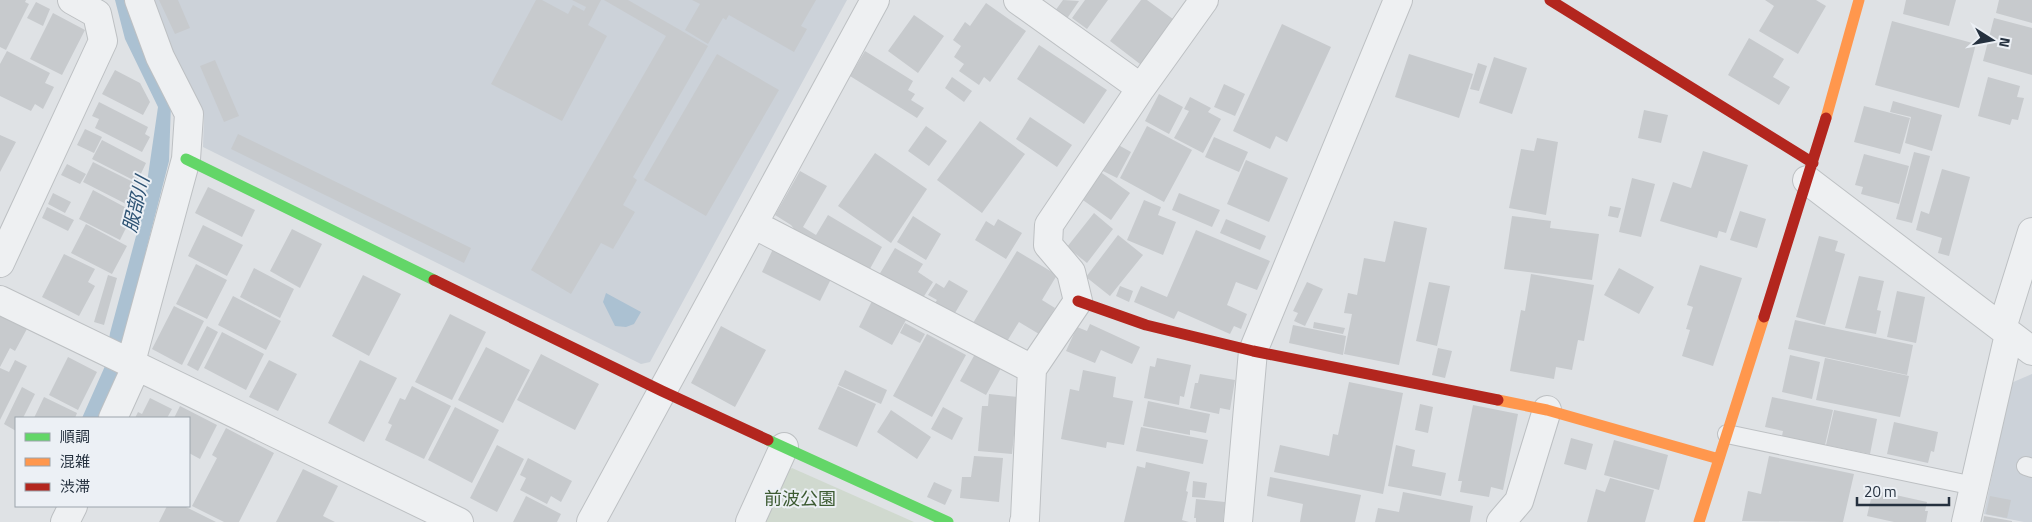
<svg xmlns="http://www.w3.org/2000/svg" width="2032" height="522" viewBox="0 0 2032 522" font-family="'Titillium Web','Noto Sans JP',sans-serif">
	<rect width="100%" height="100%" fill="#dfe2e5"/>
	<!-- built -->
	<path fill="#ccd2d9" d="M152 0H847L650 362 641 364 203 147 204 117 163 35Z
		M2032 374V522H2024L1984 514 2011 383Z"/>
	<!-- green -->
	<path fill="#d0d9cf" d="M792 468 914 522H760L783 473Z"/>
	<!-- water -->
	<path fill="#abc1d2" d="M115 0H128L171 103 169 161 124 337 120 377 101 418H82L105 366 110 333 143 210 158 107 125 39Z
		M606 293 641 312 634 324 626 327 615 326 603 302Z"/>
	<!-- building -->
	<path fill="#c7cacd" d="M0 0H26L25 2 29 4 6 50 0 47Z
		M159 0H178L190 28 175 34Z
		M536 0H542L568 14 573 5 584 11 586 7 572 0H601L588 25 607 36 562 121 491 84Z
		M604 0H628L708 46 633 177 637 180 623 205 635 212 613 249 601 243 571 294 531 270 666 36Z
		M692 0H816L801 26 807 29 794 52 729 15 726 20 723 18 708 44 685 30 700 4Z
		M1063 0 1079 1 1066 20 1055 11Z
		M1085 0H1108L1087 29 1072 18Z
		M1141 0H1147L1177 22 1144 67 1110 41Z
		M1765 0H1816L1826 6 1798 54 1759 31 1774 6Z
		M1906 0H1956L1949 26 1903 14Z
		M1999 0H2032V23L1996 13Z
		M36 2 50 9 43 26 27 18Z
		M986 3 1026 31 990 82 984 77 979 85 959 71 964 64 954 57 961 46 953 40 965 22 970 26Z
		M53 13 85 30 62 75 30 59Z
		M914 15 944 36 918 73 888 51Z
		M1994 18 2032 28V75L1983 61Z
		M1892 21 1976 44 1959 108 1875 85Z
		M1282 24 1331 47 1287 142 1276 136 1270 149 1233 131Z
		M1749 38 1784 59 1773 77 1790 87 1779 105 1728 75Z
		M1039 45 1107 90 1084 124 1017 79Z
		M7 51 50 73 45 83 54 87 43 109 35 104 31 111 0 96V64Z
		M865 51 913 81 908 90 915 94 911 100 924 108 917 118 850 76Z
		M717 54 779 90 706 216 644 180Z
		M1409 54 1473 74 1459 118 1395 97Z
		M1494 57 1527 68 1512 114 1479 103Z
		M215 60 239 116 224 122 200 66Z
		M1478 63 1487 66 1479 91 1470 89Z
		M115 70 140 83 150 102 143 115 102 94Z
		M952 77 972 91 964 102 945 88Z
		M1988 77 2020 86 2017 97 2024 98 2018 120 2012 119 2010 125 1978 116Z
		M1224 84 1245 94 1235 116 1214 107Z
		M1159 94 1183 107 1169 134 1145 121Z
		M1190 97 1211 108 1208 112 1221 119 1203 153 1174 138 1189 111 1184 109Z
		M1893 101 1942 115 1932 151 1905 143 1911 117 1890 112Z
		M99 102 148 127 145 134 150 137 142 152 95 128 99 119 92 116Z
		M1864 106 1910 118 1900 154 1854 142Z
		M1644 110 1668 115 1661 143 1638 138Z
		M1030 117 1072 145 1057 167 1016 139Z
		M980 121 1025 154 982 213 937 180Z
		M926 126 947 141 929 166 908 151Z
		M1147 126 1192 150 1164 202 1120 178Z
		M85 129 102 137 94 153 77 145Z
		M238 134 471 248 464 263 231 149Z
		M0 135 16 142 0 172Z
		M1214 137 1248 152 1239 172 1205 157Z
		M1537 138 1558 142 1546 215 1509 208 1521 149 1534 151Z
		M102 140 146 163 137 182 92 159Z
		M1113 142 1131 152 1117 178 1099 169Z
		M1703 151 1748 165 1726 233 1719 231 1717 238 1660 221 1673 182 1691 188Z
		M1914 152 1930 156 1912 223 1896 219Z
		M875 153 927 189 891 243 838 206Z
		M1864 154 1909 166 1899 204 1861 194 1863 187 1855 185Z
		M1246 160 1288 178 1269 222 1227 204Z
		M93 162 139 185 128 205 83 182Z
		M67 164 86 174 80 184 61 175Z
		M1942 169 1970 177 1949 256 1938 253 1942 238 1916 230 1921 211 1929 214Z
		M800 171 827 186 803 227 816 235 828 215 882 247 866 276 802 239 791 225 775 215Z
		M1099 171 1130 193 1111 220 1080 198Z
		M1632 178 1655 184 1641 237 1619 232Z
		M208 187 255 210 242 237 195 213Z
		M93 190 134 212 120 240 79 219Z
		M53 193 71 202 65 213 48 204Z
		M1179 193 1220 210 1212 227 1172 210Z
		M1144 200 1161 207 1158 215 1176 222 1163 255 1127 240Z
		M1610 206 1621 208 1618 218 1608 216Z
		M47 207 74 220 68 231 42 218Z
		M1740 211 1766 219 1757 248 1730 240Z
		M1094 213 1113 229 1087 263 1067 247Z
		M913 216 941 234 926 260 897 242Z
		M1512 216 1551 221 1550 228 1599 234 1592 280 1504 269Z
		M998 219 1022 233 1006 259 975 240 986 221 994 226Z
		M1226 219 1266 236 1260 250 1220 233Z
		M1394 221 1427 228 1399 365 1344 354 1352 314 1344 313 1348 293 1357 295 1364 258 1385 262Z
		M86 224 127 246 112 274 71 253Z
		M203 225 243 245 227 276 188 256Z
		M292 229 322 244 300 288 270 271Z
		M1196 230 1270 261 1257 290 1236 282 1227 305 1247 314 1241 329 1234 326 1230 334 1178 311 1174 319 1134 302 1141 286 1167 297Z
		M1118 235 1143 255 1110 296 1086 277Z
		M1819 236 1838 241 1835 251 1845 254 1825 325 1796 317Z
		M774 247 832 277 820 301 762 272Z
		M895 248 923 264 918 272 933 282 921 301 879 275Z
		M1017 251 1057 275 1042 300 1055 308 1039 334 1019 322 1006 343 973 323Z
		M64 254 95 269 88 282 95 286 79 316 42 297Z
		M196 264 227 280 207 319 176 304Z
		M1700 265 1742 278 1713 366 1682 356 1690 330 1686 329 1693 307 1687 305Z
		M254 268 294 289 280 318 240 297Z
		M1619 268 1654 287 1639 314 1604 295Z
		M1531 274 1594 285 1584 341 1578 340 1572 370 1556 367 1554 379 1510 371 1521 310 1525 311Z
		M108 275 117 278 104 325 94 322Z
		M363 275 401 294 369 356 332 336Z
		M1859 276 1884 281 1877 310 1881 311 1876 334 1845 328Z
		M949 280 968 291 952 318 933 306 937 300 928 295 936 283 944 288Z
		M1307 282 1323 289 1305 326 1294 321 1298 313 1293 311Z
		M1429 282 1450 286 1437 346 1416 341Z
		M1120 286 1133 291 1129 302 1116 296Z
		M1897 291 1925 297 1916 343 1887 337Z
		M233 296 281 321 266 350 218 325Z
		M872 301 906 320 892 345 859 327Z
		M174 306 204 321 182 365 152 349Z
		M0 314 28 327 15 351 10 348 0 367Z
		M450 314 486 332 452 400 415 382Z
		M1795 320 1913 345 1907 375 1788 349Z
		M1314 322 1345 328 1343 334 1313 328Z
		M905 323 925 334 920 343 900 333Z
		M1090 324 1140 347 1132 364 1101 350 1095 363 1066 351 1077 327 1087 331Z
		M1293 325 1346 336 1343 355 1289 343Z
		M207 326 218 332 198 371 187 365Z
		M721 326 766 350 735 407 691 383Z
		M222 332 264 354 246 390 204 368Z
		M927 334 966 355 932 417 893 396Z
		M486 347 530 370 503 423 458 400Z
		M1438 348 1452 351 1445 378 1432 375Z
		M541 354 599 384 575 430 517 400Z
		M975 354 1001 368 986 395 960 381Z
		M1790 355 1820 362 1812 399 1782 392Z
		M68 357 97 372 78 410 49 395Z
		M1157 358 1191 365 1184 397 1180 396 1179 405 1144 398 1150 366 1155 367Z
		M1825 358 1909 376 1900 417 1816 400Z
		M15 360 27 366 0 420V368L9 372Z
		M269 360 297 374 278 411 249 397Z
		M360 360 397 378 364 442 328 423Z
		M845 370 887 390 881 404 838 385Z
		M1083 370 1116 377 1113 397 1133 401 1124 445 1107 442 1106 448 1061 439 1070 389 1079 391Z
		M1200 374 1235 380 1230 410 1220 408 1219 414 1190 408 1195 383H1198Z
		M1349 382 1403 393 1383 494 1274 472 1280 445 1329 456 1333 434 1338 435Z
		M412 386 451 406 424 459 385 440 392 425 388 423 400 398 405 400Z
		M838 386 876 404 857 447 818 429Z
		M22 387 35 394 23 418H16V431L4 424Z
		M989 394 1018 397 1012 454 978 451 982 406H988Z
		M44 397 77 413 75 418H34Z
		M1772 397 1833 410 1825 445 1782 436 1783 431 1765 427Z
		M150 398 172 409 167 418H135L138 412 142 414Z
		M1148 401 1210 414 1206 433 1190 430V435L1143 426Z
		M1420 404 1433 407 1428 433 1415 430Z
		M1473 405 1518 414 1503 490 1491 487 1489 497 1460 492 1462 481H1458Z
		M180 406 217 425 200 459 189 453V418H174Z
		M455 407 499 430 472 483 428 460Z
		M943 407 963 418 952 440 931 429Z
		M891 410 931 437 917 459 877 432Z
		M1834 410 1877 419 1870 454 1826 445Z
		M1894 422 1938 432 1934 452 1931 451 1928 463 1887 454Z
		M1141 427 1208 440 1203 464 1136 451Z
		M226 428 274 453 239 522H224L192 506 217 458 212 455Z
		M1571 438 1593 444 1586 470 1564 464Z
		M1614 440 1668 455 1659 490 1604 475Z
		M497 445 524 459 497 512 470 498Z
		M1396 445 1415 450 1412 466 1446 473 1441 496 1388 486Z
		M974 456 1003 458 999 502 960 498 962 477H971Z
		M1769 456 1854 474 1843 522 1742 521 1748 491 1761 494Z
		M528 458 572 481 561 502 551 496 547 504 520 490 526 478 520 475Z
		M1146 462 1190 472 1186 491 1188 492 1182 520 1189 522H1124L1137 466 1145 468Z
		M303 469 338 486 323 516 335 522H276Z
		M1270 477 1361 495 1355 522H1300L1303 504 1267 496Z
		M1610 478 1654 490 1645 522H1587L1596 489 1605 492Z
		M1193 481 1207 483 1205 498 1192 497Z
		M934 482 952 490 945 505 927 497Z
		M1873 490 1927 502 1925 511H1928L1926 522H1894L1867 516Z
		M1403 492 1473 506 1470 522H1375L1378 508 1399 512Z
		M526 496 561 514 557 522H513Z
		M1990 496 2011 500 2007 518 1986 514Z
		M1196 499 1225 502 1223 522H1196V518H1194Z
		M167 506H184L216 522H159Z
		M1984 516 2012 521V522H1983Z"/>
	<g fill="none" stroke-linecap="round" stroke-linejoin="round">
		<!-- lane casing -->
		<g stroke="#bdc0c3" stroke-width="20">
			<path id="lane" d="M1727 434 1974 486
				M2026 466 2032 468"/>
		</g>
		<!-- street casing -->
		<g stroke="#bdc0c3" stroke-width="30">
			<path id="street" d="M1018 0 1141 88 1049 225 1048 245 1071 272 1078 301 1032 369 1025 519 1024 522
				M1141 88 1204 0
				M1807 180 2032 351
				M753 224 1032 369
				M0 263 103 41 97 14 72 0
				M0 300 459 522
				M2002 328 2032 232
				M131 362 186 159 189 114 160 57 139 0
				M113 418 137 365
				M65 522 73 506
				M591 522 875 0
				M750 522 784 447
				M1238 522 1253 351 1398 0
				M1501 522 1519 501 1547 410
				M1966 522 2009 334"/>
		</g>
		<!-- lane -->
		<use href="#lane" stroke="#eef0f2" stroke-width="18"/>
		<!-- street -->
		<use href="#street" stroke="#eef0f2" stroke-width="28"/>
		<!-- fast -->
		<path stroke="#63d668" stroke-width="11" d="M186 159 434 280
			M768 440 948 522"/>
		<!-- slow -->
		<path stroke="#ff974d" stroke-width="11" d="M1826 118 1859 0
			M1498 400 1547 410 1719 459
			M1699 522 1764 317"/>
		<!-- jam -->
		<path stroke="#b3261e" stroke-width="11" d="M1550 0 1813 163
			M434 280 662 391 768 440
			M1078 301 1146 325 1253 351 1498 400
			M1764 317 1826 118"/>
	</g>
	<g text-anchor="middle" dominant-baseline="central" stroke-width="4" stroke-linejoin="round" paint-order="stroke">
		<!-- park labels -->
		<g font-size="18" fill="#3d5b32" stroke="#ecf0f5">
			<text x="800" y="498">前波公園</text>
		</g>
		<!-- water labels -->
		<g font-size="19" font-style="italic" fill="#2e5374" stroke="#ecf0f5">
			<text transform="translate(135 204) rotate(-76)">服部川</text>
		</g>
	</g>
	<!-- legend -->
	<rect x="15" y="417" width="175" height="90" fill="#ecf0f5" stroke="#9ca4ac"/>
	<rect x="25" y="433" width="25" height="8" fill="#63d668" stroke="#9ca4ac"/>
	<text x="60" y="442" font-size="15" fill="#25313f">順調</text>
	<rect x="25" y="458" width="25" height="8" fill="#ff974d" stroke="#9ca4ac"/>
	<text x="60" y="467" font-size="15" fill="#25313f">混雑</text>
	<rect x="25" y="483" width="25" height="8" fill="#b3261e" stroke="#9ca4ac"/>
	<text x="60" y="492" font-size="15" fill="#25313f">渋滞</text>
	<!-- north arrow -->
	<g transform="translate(1992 40) rotate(101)" stroke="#ecf0f5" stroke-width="4" paint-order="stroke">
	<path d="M0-4L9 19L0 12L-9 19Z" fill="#25313f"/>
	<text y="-8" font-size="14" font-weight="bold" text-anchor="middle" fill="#25313f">N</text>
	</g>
	<!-- scale -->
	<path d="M1857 497v8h92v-8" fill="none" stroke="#25313f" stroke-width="2.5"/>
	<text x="1864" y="497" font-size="15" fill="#25313f" stroke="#ecf0f5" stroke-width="4" paint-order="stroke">20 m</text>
</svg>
